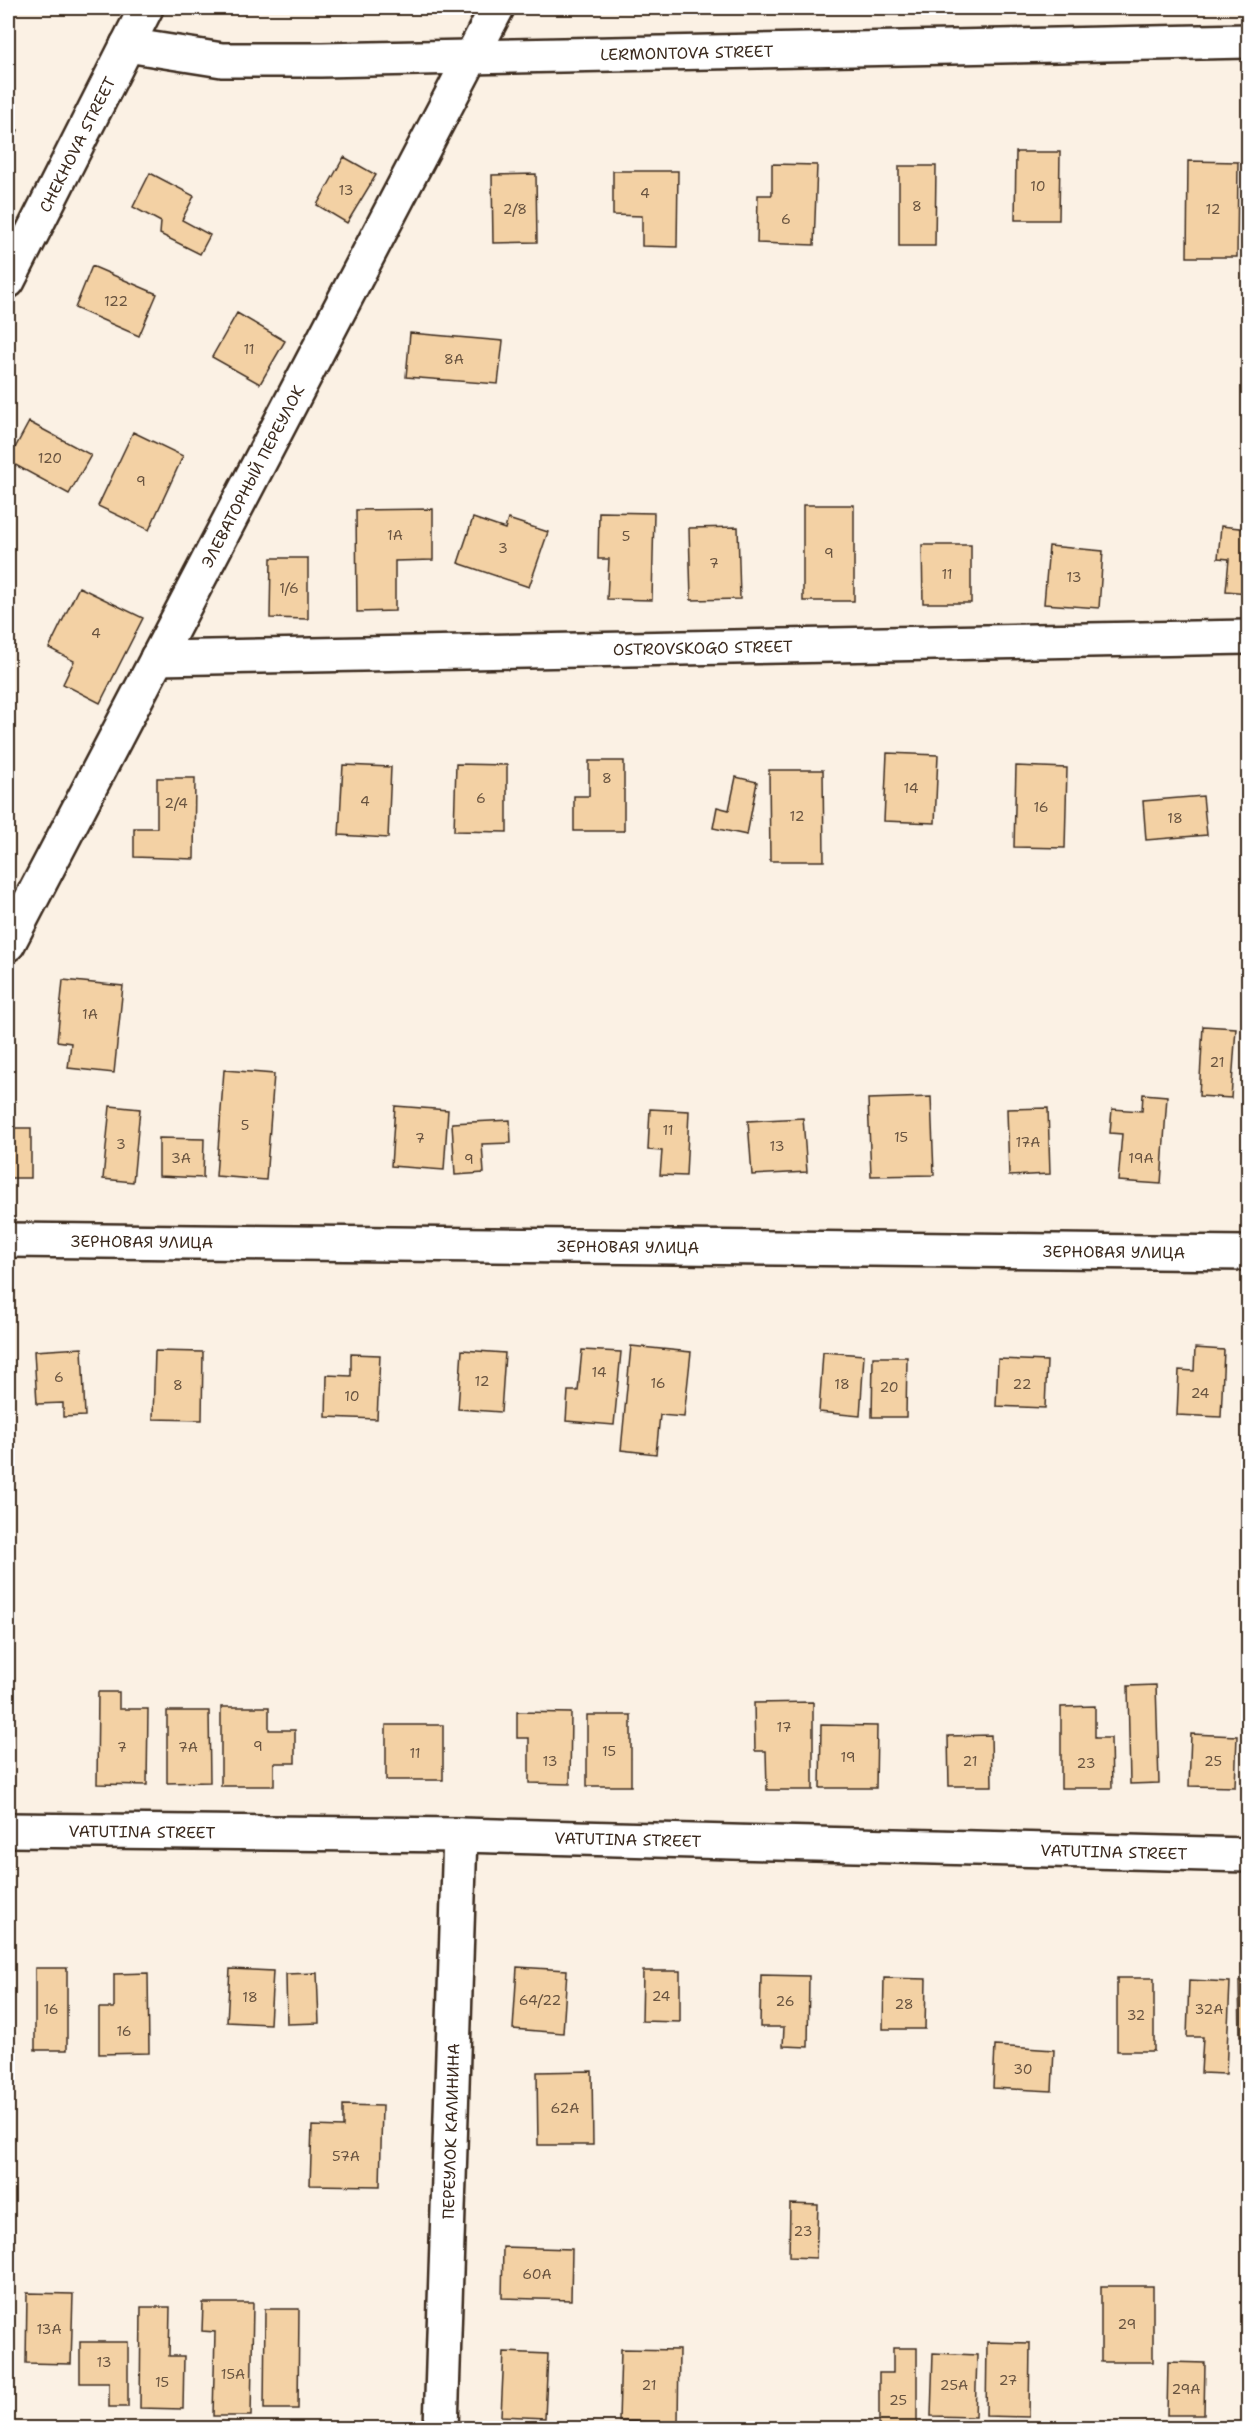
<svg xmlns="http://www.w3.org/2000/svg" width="1256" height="2436" viewBox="0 0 1256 2436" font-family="'Shantell Sans',sans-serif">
	<rect width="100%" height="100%" fill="#fbf1e4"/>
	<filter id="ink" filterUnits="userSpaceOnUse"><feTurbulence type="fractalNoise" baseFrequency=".0167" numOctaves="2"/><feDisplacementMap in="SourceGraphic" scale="12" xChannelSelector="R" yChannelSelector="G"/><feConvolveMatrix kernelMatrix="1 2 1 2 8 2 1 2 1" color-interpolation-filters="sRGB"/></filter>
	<g filter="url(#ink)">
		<!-- building -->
		<path fill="#f3d1a4" stroke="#3b2a1e" stroke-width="1.5" d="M8 125 18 130 8 151Z
			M1016 152H1060L1059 220H1015Z
			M344 157 376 175 347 223 317 205Z
			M1188 161 1238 162 1237 257H1187Z
			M772 164 817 165 814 245 757 243 758 195H772Z
			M899 166H936L935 246H899Z
			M613 171H678L677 247 642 246V216L613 215Z
			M150 173 194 196 182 220 210 235 200 254 160 234 161 222 133 207Z
			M536 174 537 242 493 243 492 175Z
			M92 266 157 294 139 336 75 308Z
			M237 313 285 341 260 384 212 357Z
			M410 333 503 341 498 384 406 377Z
			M29 422 91 455 69 494 8 461Z
			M133 432 183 456 149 530 98 506Z
			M803 505H854V601H803Z
			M433 509V560L395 561V611L357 612 356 510Z
			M599 512 654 513 652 600 607 599 609 559H598Z
			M473 518 505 529 508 519 548 532 529 587 458 563Z
			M1221 526 1248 529V593L1226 591 1229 559 1218 558Z
			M738 527 740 599 691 600 689 528Z
			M922 545H971V603H923Z
			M1049 546 1103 551 1099 608 1044 604Z
			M271 558H308V619L270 618Z
			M79 587 143 618 100 703 63 684 74 661 49 648Z
			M887 753 938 755 935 823 884 821Z
			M589 761H624V831H574V796H589Z
			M456 764 507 765V832L454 831Z
			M343 765 391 767 388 838 339 835Z
			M1016 766 1067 768 1065 848 1014 847Z
			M769 770H823L824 861H770Z
			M736 777 757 782 747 835 713 828 717 807 729 810Z
			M157 778H195L194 859 134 857V828H157Z
			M1203 796 1207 835 1146 840 1143 801Z
			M63 980 123 986 114 1073 68 1068 71 1043 57 1041Z
			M1203 1026 1236 1028 1231 1098 1199 1096Z
			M224 1070 274 1074 266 1180 216 1176Z
			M1143 1094 1167 1096 1161 1184 1118 1181 1122 1134 1110 1133 1112 1109 1142 1111Z
			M931 1097 934 1175 871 1176 868 1099Z
			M110 1106 140 1109 133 1182 103 1179Z
			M395 1106 448 1110 444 1170 391 1166Z
			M1048 1108 1050 1174 1009 1176 1007 1109Z
			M650 1109 689 1111 686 1176 660 1175 662 1151 648 1150Z
			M803 1118 807 1172 752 1175 748 1121Z
			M510 1120 511 1143 482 1144 484 1173 455 1175 452 1123Z
			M8 1128H31V1178H8Z
			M159 1138 204 1139 203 1178 159 1176Z
			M631 1346 691 1352 684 1417 660 1415 656 1454 621 1450Z
			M82 1348 85 1416 63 1417V1403L37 1404 34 1351Z
			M1195 1348 1224 1350 1221 1417 1177 1415 1179 1370 1194 1371Z
			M462 1350 505 1353 501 1412 458 1409Z
			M582 1350 621 1352 614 1425 566 1421 568 1391H578Z
			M155 1351 203 1352 202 1420 153 1419Z
			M823 1352 864 1355 860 1416 819 1412Z
			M351 1354 380 1355 377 1419 326 1417 327 1375 351 1376Z
			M873 1357H907L906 1417H872Z
			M998 1359 1047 1361 1045 1408 996 1406Z
			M8 1684 14 1685 10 1783H8Z
			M1156 1685 1159 1783 1130 1784 1128 1686Z
			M98 1692H119V1709H148L147 1785 97 1784Z
			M813 1702V1790H767L766 1751H755L754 1703Z
			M1095 1706V1738H1111L1112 1788H1061V1707Z
			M221 1707H269V1730H295V1763H274V1786H221Z
			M167 1711H209L210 1782 167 1783Z
			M517 1712 571 1713 570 1784 529 1783V1738H517Z
			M587 1715H631V1786H587Z
			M386 1725H443V1780H386Z
			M821 1725 877 1726 876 1788H820Z
			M1191 1734 1237 1736 1235 1787 1189 1786Z
			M991 1735 992 1786H949L948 1736Z
			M517 1967 567 1970 563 2033 513 2029Z
			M35 1968H67V2050H35Z
			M230 1969 273 1971 270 2024 227 2022Z
			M643 1971H680V2022L642 2021Z
			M148 1973 149 2053 99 2054V2008H114V1974Z
			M317 1973 319 2023 287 2024 286 1974Z
			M761 1975 809 1976 808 2047 783 2046 784 2027H760Z
			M884 1978 926 1979 925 2029H883Z
			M1117 1978H1154V2051H1117Z
			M1189 1980 1230 1982 1226 2074 1201 2073 1203 2037H1187Z
			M1239 1981H1248V2036H1240Z
			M995 2046 1054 2050 1052 2091 993 2088Z
			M592 2071 593 2145H538L537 2072Z
			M343 2105 382 2106 380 2186 310 2185 312 2126 343 2127Z
			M790 2204 818 2205 816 2258 789 2257Z
			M503 2247 572 2249 571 2300 502 2298Z
			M1101 2286H1153V2362H1101Z
			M27 2293 73 2294 71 2364 26 2363Z
			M203 2303H253L251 2416H213L215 2332 202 2331Z
			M141 2307H170L169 2356H184L183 2409 140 2408Z
			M265 2309H299L298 2409H264Z
			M80 2342H128V2407H109V2383H80Z
			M987 2342 1030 2343 1029 2417 986 2416Z
			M893 2348H917V2427H879V2373H893Z
			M621 2349 679 2350 678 2422 619 2421Z
			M504 2352 548 2354 545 2418 501 2416Z
			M933 2353 977 2355 975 2417 931 2416Z
			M1168 2362 1205 2363 1204 2415H1167Z"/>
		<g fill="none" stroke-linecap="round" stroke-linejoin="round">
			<!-- minor casing -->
			<g stroke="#3b2a1e" stroke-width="38">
				<g id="minor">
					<path id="s1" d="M127 45 222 60H321L1248 41"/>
					<path id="s2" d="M8 281 146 8"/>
					<path id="s3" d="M157 658 1248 637"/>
					<path id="s4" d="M8 944 497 8"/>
					<path id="s5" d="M8 1240 1248 1253"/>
					<path id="s6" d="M8 1830 460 1835 1248 1855"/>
					<path id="s7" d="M441 2428 460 1835"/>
				</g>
			</g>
			<!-- minor -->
			<use href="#minor" stroke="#fff" stroke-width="33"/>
		</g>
	</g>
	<g text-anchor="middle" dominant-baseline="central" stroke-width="4.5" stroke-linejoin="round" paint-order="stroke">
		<!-- number labels -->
		<g font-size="14" fill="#695440">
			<text x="1038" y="186">10</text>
			<text x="346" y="190">13</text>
			<text x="645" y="193">4</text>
			<text x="917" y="206">8</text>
			<text x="515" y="209">2/8</text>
			<text x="1213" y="209">12</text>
			<text x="786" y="219">6</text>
			<text x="116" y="301">122</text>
			<text x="249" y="349">11</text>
			<text x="454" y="359">8А</text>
			<text x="50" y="458">120</text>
			<text x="141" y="481">9</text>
			<text x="395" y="535">1А</text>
			<text x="626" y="536">5</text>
			<text x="503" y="548">3</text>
			<text x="829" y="553">9</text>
			<text x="714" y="563">7</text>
			<text x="947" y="574">11</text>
			<text x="1074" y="577">13</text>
			<text x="289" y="588">1/6</text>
			<text x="96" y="633">4</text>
			<text x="607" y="778">8</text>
			<text x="911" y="788">14</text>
			<text x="481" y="798">6</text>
			<text x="365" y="801">4</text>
			<text x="176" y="803">2/4</text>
			<text x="1041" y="807">16</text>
			<text x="797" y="816">12</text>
			<text x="1175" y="818">18</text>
			<text x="90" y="1014">1А</text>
			<text x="1217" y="1062">21</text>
			<text x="245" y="1125">5</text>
			<text x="668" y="1130">11</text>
			<text x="901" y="1137">15</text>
			<text x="420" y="1138">7</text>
			<text x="1028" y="1142">17А</text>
			<text x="121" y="1144">3</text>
			<text x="777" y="1146">13</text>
			<text x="181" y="1158">3А</text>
			<text x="1141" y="1158">19А</text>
			<text x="469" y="1159">9</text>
			<text x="599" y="1372">14</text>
			<text x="59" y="1377">6</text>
			<text x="482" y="1381">12</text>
			<text x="658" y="1383">16</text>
			<text x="842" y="1384">18</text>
			<text x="1022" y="1384">22</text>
			<text x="178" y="1385">8</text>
			<text x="889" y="1387">20</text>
			<text x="1200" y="1393">24</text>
			<text x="352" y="1396">10</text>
			<text x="784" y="1727">17</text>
			<text x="258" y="1746">9</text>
			<text x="122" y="1747">7</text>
			<text x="188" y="1747">7А</text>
			<text x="609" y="1751">15</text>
			<text x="415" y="1753">11</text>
			<text x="848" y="1757">19</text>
			<text x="550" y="1761">13</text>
			<text x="970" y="1761">21</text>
			<text x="1213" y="1761">25</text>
			<text x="1086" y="1763">23</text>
			<text x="661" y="1996">24</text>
			<text x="250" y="1997">18</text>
			<text x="540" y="2000">64/22</text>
			<text x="785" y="2001">26</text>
			<text x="904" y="2004">28</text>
			<text x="51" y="2009">16</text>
			<text x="1209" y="2009">32А</text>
			<text x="1136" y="2015">32</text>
			<text x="124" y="2031">16</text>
			<text x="1023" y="2069">30</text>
			<text x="565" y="2108">62А</text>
			<text x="346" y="2156">57А</text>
			<text x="803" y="2231">23</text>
			<text x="537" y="2274">60А</text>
			<text x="1127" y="2324">29</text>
			<text x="49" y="2329">13А</text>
			<text x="104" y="2362">13</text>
			<text x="233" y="2374">15А</text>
			<text x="1008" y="2380">27</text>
			<text x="162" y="2382">15</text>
			<text x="649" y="2385">21</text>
			<text x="954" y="2385">25А</text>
			<text x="1186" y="2389">29А</text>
			<text x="898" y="2400">25</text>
		</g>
		<!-- street labels -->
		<g font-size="16" fill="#3b2a1e" stroke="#fff">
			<text stroke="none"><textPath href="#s1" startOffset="561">LERMONTOVA STREET</textPath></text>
			<text stroke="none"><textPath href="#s2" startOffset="153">CHEKHOVA STREET</textPath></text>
			<text stroke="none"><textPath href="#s4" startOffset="528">ЭЛЕВАТОРНЫЙ ПЕРЕУЛОК</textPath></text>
			<text stroke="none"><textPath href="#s3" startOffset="546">OSTROVSKOGO STREET</textPath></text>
			<text stroke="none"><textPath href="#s5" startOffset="134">ЗЕРНОВАЯ УЛИЦА</textPath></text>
			<text stroke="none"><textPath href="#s5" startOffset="620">ЗЕРНОВАЯ УЛИЦА</textPath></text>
			<text stroke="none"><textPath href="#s5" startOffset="1106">ЗЕРНОВАЯ УЛИЦА</textPath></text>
			<text stroke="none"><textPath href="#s6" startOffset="134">VATUTINA STREET</textPath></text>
			<text stroke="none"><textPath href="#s6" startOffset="620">VATUTINA STREET</textPath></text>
			<text stroke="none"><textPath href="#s6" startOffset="1106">VATUTINA STREET</textPath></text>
			<text stroke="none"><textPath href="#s7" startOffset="297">ПЕРЕУЛОК КАЛИНИНА</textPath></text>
		</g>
	</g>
	<!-- margin -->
	<rect width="1256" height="2436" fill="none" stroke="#fff" stroke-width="30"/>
	<rect x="15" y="15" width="1226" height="2406" fill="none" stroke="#3b2a1e" stroke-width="2" filter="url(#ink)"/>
</svg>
